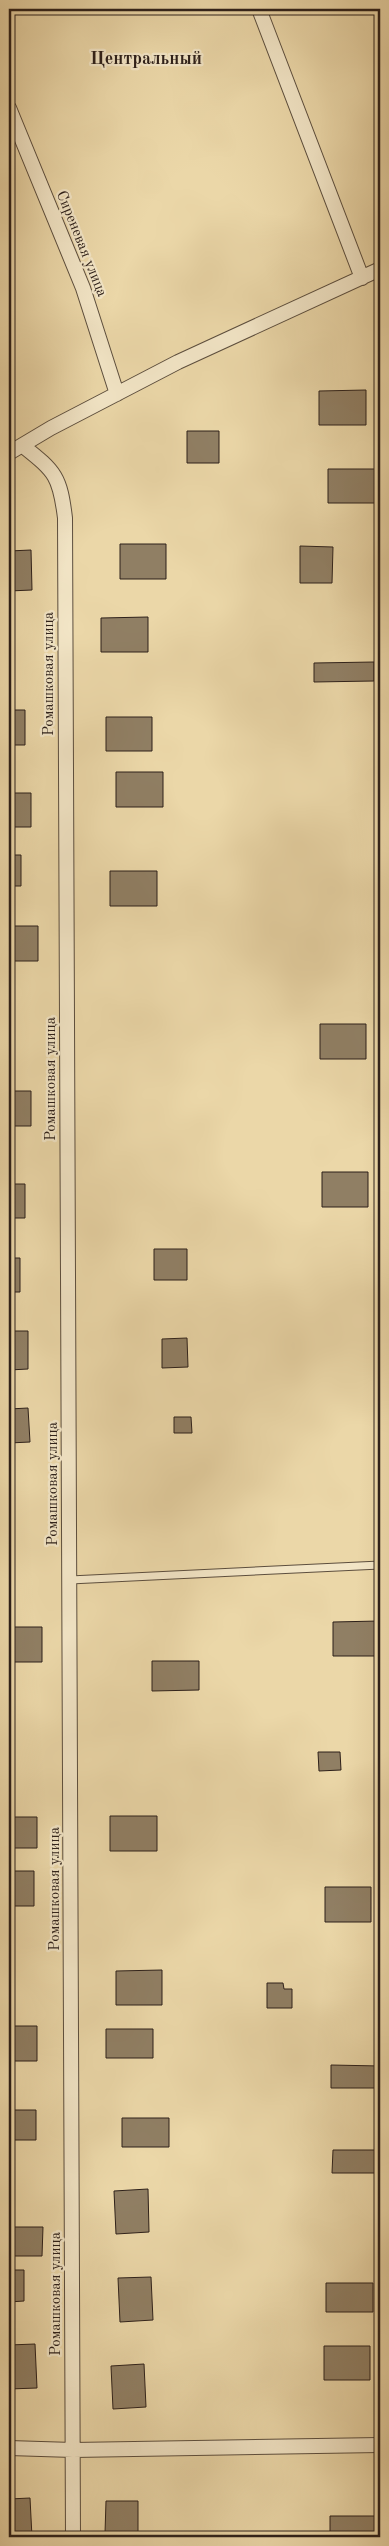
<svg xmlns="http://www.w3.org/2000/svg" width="389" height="2546" viewBox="0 0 389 2546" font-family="'Old Standard TT',serif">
	<rect width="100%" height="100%" fill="#ebd7a8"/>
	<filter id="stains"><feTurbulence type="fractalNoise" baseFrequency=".004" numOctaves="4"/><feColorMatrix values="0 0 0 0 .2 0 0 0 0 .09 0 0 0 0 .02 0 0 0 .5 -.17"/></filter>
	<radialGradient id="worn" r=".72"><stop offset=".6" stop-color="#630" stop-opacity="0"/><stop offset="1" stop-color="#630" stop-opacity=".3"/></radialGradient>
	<!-- building -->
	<path fill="#907f64" stroke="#2d201a" d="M366 390V425H319V391Z
		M187 431H219V463H187Z
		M328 469H375V503H328Z
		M120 544H166V579H120Z
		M300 546 333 547 332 583H300Z
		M31 550 32 590 9 591V551Z
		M148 617V652H101V618Z
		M374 662V681L314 682V663Z
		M9 710H25V745H9Z
		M106 717H152V751H106Z
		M116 772H163V807H116Z
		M9 793H31V827H9Z
		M9 855H21V886H9Z
		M110 871H157V906H110Z
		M9 926H38V961H9Z
		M320 1024H366V1059H320Z
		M9 1091H31V1126H9Z
		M322 1172H368V1207H322Z
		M9 1184H25V1218H9Z
		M154 1249H187V1280H154Z
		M9 1258H20V1292H9Z
		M9 1331H28V1369L9 1370Z
		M187 1338 188 1367 162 1368V1339Z
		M28 1408 30 1442 9 1443V1409Z
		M174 1417H191L192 1433H174Z
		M379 1621 380 1656H333V1622Z
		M9 1627H42V1662H9Z
		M152 1661H199V1690L152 1691Z
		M318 1752H340L341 1770 319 1771Z
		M110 1816H157V1851H110Z
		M9 1817H37V1848H9Z
		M9 1871H34V1906H9Z
		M325 1887H371V1922H325Z
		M162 1970V2005H116V1971Z
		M267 1983H283L284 1989H292V2008H267Z
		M9 2026H37V2061H9Z
		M106 2029H153V2058H106Z
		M331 2065 380 2066V2088H331Z
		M9 2110H36V2140H9Z
		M122 2118H169V2147H122Z
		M333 2150H380V2173H332Z
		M148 2189 149 2232 116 2234 114 2191Z
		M9 2227H43L42 2256H9Z
		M9 2270H24V2301L9 2302Z
		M151 2277 153 2320 120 2322 118 2278Z
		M326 2283H373V2312H326Z
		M35 2344 37 2388 9 2389V2345Z
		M324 2346H370V2380H324Z
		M144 2364 146 2407 113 2409 111 2366Z
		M30 2498 32 2537H9V2499Z
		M106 2501H138V2533H105Z
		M330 2516H379V2537H330Z"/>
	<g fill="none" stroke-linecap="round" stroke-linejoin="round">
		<!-- lane casing -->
		<g stroke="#5c4e3e" stroke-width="9">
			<path id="lane" d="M70 1580 380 1565"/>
		</g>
		<!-- street casing -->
		<g stroke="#5c4e3e" stroke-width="16">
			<path id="street" d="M259 9 362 278
				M9 108 83 288 117 394
				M23 446C56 472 60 477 65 518L73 2537
				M9 453 51 428 178 362 378 270 380 272
				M9 2448 73 2450 380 2445"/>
		</g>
		<!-- lane -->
		<use href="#lane" stroke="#f2e5c6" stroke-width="7"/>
		<!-- street -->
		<use href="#street" stroke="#f2e5c6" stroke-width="14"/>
	</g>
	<g text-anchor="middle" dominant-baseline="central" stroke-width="4.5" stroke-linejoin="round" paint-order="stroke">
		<!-- street labels -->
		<g font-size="15" fill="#2d201a" stroke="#f2e5c6">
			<text transform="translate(81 244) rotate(68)">Сиреневая улица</text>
			<text transform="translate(49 674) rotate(-90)">Ромашковая улица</text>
			<text transform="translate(51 1079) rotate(-90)">Ромашковая улица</text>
			<text transform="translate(53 1484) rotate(-90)">Ромашковая улица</text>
			<text transform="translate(55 1889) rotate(-90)">Ромашковая улица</text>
			<text transform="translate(56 2294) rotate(-90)">Ромашковая улица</text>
		</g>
		<!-- quarter labels -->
		<g font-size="18" font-weight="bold" fill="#2d201a" stroke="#f2e5c6">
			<text x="146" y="59">Центральный</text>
		</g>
	</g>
	<!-- margin -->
	<rect width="389" height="2546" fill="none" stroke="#ebd7a8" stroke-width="30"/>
	<rect x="10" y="10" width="369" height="2526" fill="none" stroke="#2d201a" stroke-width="2.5"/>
	<rect x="15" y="15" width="359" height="2516" fill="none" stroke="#2d201a"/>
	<rect width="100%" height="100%" filter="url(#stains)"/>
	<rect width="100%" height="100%" fill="url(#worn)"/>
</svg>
